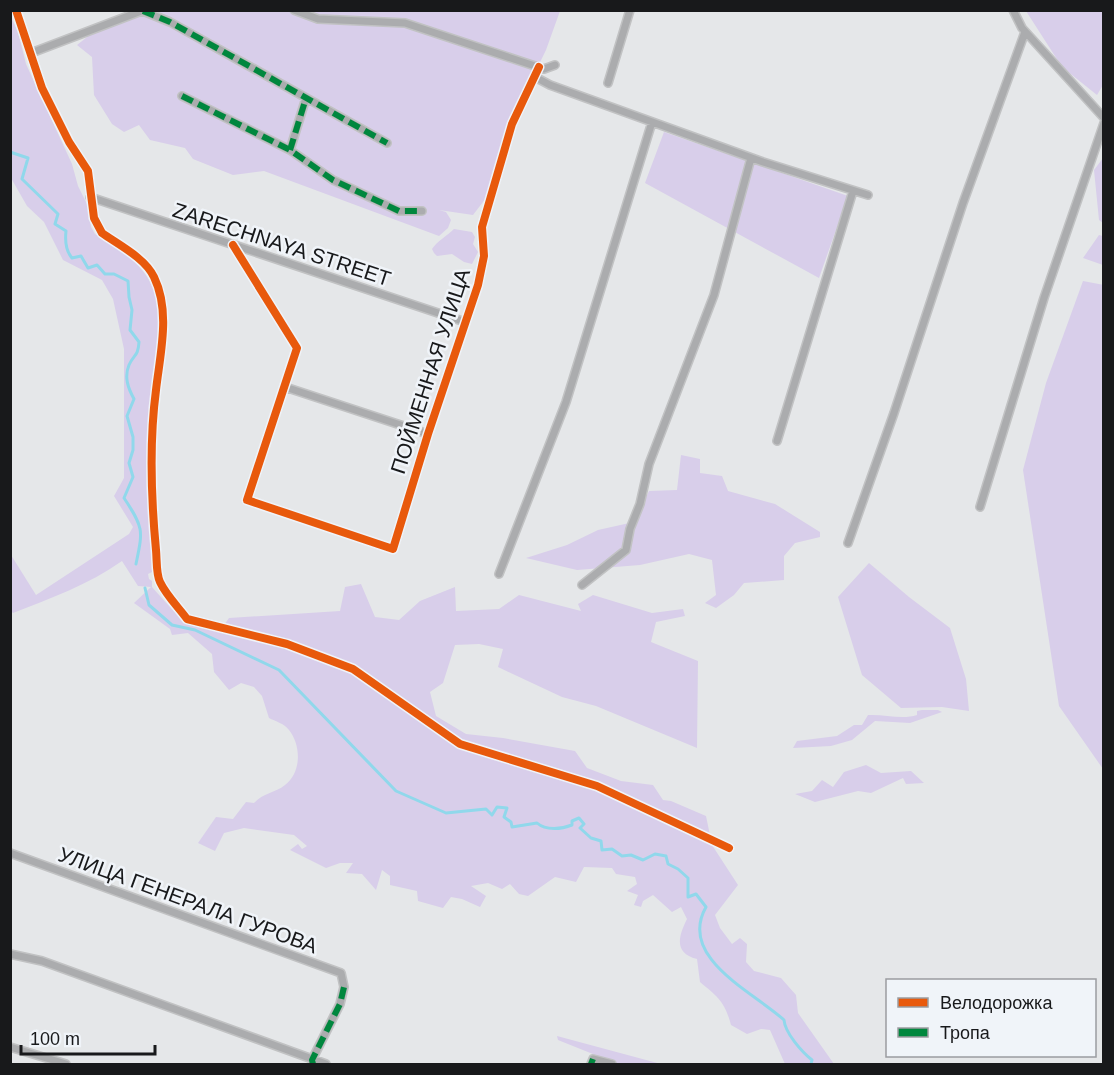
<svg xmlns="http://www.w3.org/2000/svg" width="1114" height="1075" viewBox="0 0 1114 1075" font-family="Helvetica,sans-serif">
	<rect width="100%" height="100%" fill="#e5e7e9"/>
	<!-- green -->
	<path fill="#d8ceea" d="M134 11H560L546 50 504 136 486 198 473 215 439 210 446 212 451 220 448 228 439 236 264 171 233 175 193 159 185 148 150 140 139 125 124 132 112 124 94 95 92 57 77 45 111 18Z
		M1102 11 1104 12 1103 85 1097 95 1062 67 1026 11Z
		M10 15 18 32 26 64 72 164 78 186 87 204 91 227 95 234C120 250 146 264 155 294 168 332 151 390 148 430 144 474 148 519 154 563V571L148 574 149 579 152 581V587C178 616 180 622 219 632L229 618 340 611 345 587 361 584 375 617 399 620 420 601 455 587 456 611 499 609 519 595 581 611 578 604 593 595 652 613 683 609 685 616 656 622 651 642 698 661 697 748 596 706 562 697 498 667 503 649 479 644 455 645 443 683 430 692 436 716 466 734 503 738 575 751 587 768 621 781 653 785 663 800 671 801 706 816 712 845 738 885 715 915 720 928 732 944 740 938 747 944 746 962 754 971 781 978 796 995 798 1013 834 1064H785L770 1030 761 1029 747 1034 731 1025C725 1002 718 997 700 982L697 959C674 953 678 937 687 919L681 907 672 912 653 895 643 901 641 907 634 905 638 895 627 891 637 884 635 877 616 874 612 868 584 867 576 882 555 877 528 896 519 894 510 884 502 889 488 883 471 886 486 896 480 907 462 899 451 897 443 908 418 901 417 891 390 885V876L382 870 376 890 362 874 346 873 353 863H340L326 868 290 850 298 844 302 849 307 846 294 835 244 828 224 833 215 851 198 843 216 817 233 819 246 802 254 803C263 793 275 793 285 785 302 772 301 745 289 730 285 724 275 721 269 718L262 696 254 687 241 683 229 690 214 672 212 654 188 633 172 635 170 629 134 603 151 587 138 586 122 561C88 585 51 598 13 613L11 611V555L36 595 129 534 133 527 114 496 124 478V349L113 299 102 280 63 260 44 222 27 206 11 178Z
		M664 132 848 196 819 278 645 183Z
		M1103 158V223L1099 220 1094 170Z
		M454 229 472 232 475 237 473 244 478 252 472 264 464 262 452 254 437 256 434 253 432 249C437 241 447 236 454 229Z
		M1099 235 1103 236V265L1083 258Z
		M1083 281 1104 285 1103 769 1059 706 1023 470 1046 383Z
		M681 455 700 459V473L722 476 728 491 775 504 820 532V537L795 543 784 556V580L744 583 734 595 716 608 705 603 716 595 712 560 689 554 640 565 577 570 526 558 567 545 598 530 634 522 649 491 677 490Z
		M869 563 909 597 950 628 966 679 969 711 942 707 901 708 862 675 838 597Z
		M922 710H938L942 712 910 723 875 721 852 740 831 746 793 748 797 741 837 736 854 725H862L868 715C884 714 902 720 917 715V711Z
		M866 765 881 773 911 771 924 783 906 784 903 778 871 793 858 791 815 802 795 794 812 791 822 780 833 787 844 772Z
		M557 1036 661 1064H609L602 1062 593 1054 558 1040Z"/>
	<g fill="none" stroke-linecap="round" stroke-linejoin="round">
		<!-- stream -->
		<path stroke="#90d8eb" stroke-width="3" d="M10 152 28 158 22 179 58 214 55 224 66 231C65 240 66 251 72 258L81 256 88 268 97 265 105 274H114L128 281 129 297 132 310 130 330 139 342C138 357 134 354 129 365 124 377 128 388 134 399L127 416 133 437V450L129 463 133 477 124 498C144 528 143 530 136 564
			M145 588 149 605 172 625 195 630 279 670 396 791 446 813 486 809 492 815 497 807 507 808 504 817 511 822 512 827 537 823C546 831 562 829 572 825V821L579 818 584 824 580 828 591 838 601 841 602 850 612 849 622 856 631 855 643 860 655 854 666 856 668 864 678 869 688 878V897L696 894 706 907C677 958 755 993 784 1020 785 1033 802 1052 812 1060L811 1064"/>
		<!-- street casing -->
		<g stroke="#c1c2c3" stroke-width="10">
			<path id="street" d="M16 10 42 88 69 142 88 171 94 218 102 233C119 245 145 258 154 277 171 312 160 354 156 390 149 443 151 497 156 550 157 560 156 574 160 582 166 595 179 608 187 619L287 644 353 669 460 744 597 786 729 848
				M294 10 318 19 405 23 544 69 555 65
				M1013 10 1022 28 1104 118
				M143 11 170 22 387 143
				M31 53 144 10
				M535 77 550 85 763 162 868 195
				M608 83 630 10
				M182 96 290 150 333 180 399 211H422
				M290 150 306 98
				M90 197 465 322
				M233 245 297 348 247 500 393 549 428 434 478 285 484 256 482 227 512 124 539 67
				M285 387 428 434
				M777 441 853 191
				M980 507 1044 298 1104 123
				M848 543 894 413 963 203 1025 32
				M499 574 566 402 652 122
				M582 585 626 550 630 529 640 504 649 464 714 295 751 158
				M10 853 341 973 344 987 340 1004 312 1060 313 1064
				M10 954 42 961 326 1064
				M10 1047 66 1064
				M591 1064 593 1059 612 1064"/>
		</g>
		<!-- street -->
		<use href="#street" stroke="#abacae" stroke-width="7"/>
		<!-- quiet -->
		<path stroke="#00873e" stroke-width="6" stroke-dasharray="12 6" stroke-linecap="butt" d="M143 11 170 22 387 143
			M182 96 290 150 333 180 399 211H422
			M290 150 306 98
			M313 1064 312 1060 340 1004 344 987
			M591 1064 593 1059"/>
		<!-- cycleway casing -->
		<g stroke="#f0f4f9" stroke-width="11">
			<path id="cycleway" d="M16 10 42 88 69 142 88 171 94 218 102 233C119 245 145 258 154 277 171 312 160 354 156 390 149 443 151 497 156 550 157 560 156 574 160 582 166 595 179 608 187 619L287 644 353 669 460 744 597 786 729 848
				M233 245 297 348 247 500 393 549 428 434 478 285 484 256 482 227 512 124 539 67"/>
		</g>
		<!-- cycleway -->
		<use href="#cycleway" stroke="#e8590c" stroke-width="8"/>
	</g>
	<g text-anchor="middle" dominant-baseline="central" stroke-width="5" stroke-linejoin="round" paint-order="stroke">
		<!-- street labels -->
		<g font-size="21" fill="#18191b" stroke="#f0f4f9">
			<text transform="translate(282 244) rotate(18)">ZARECHNAYA STREET</text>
			<text transform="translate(430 371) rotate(-72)">ПОЙМЕННАЯ УЛИЦА</text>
			<text transform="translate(188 900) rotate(20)">УЛИЦА ГЕНЕРАЛА ГУРОВА</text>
		</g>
	</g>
	<!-- border -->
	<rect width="1114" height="1075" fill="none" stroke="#18191b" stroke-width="24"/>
	<!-- legend -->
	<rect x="886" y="979" width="210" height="78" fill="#f0f4f9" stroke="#9a9ca0" stroke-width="1.5"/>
	<rect x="898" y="998" width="30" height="9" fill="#e8590c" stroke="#9a9ca0" stroke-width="1.5"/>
	<text x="940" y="1009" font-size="18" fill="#18191b">Велодорожка</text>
	<rect x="898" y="1028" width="30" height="9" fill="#00873e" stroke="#9a9ca0" stroke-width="1.5"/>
	<text x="940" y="1039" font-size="18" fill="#18191b">Тропа</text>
	<!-- scale -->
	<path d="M21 1045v9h134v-9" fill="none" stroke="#18191b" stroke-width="3"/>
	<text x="30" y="1045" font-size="18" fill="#18191b" stroke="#f0f4f9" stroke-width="4.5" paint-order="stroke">100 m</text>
</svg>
